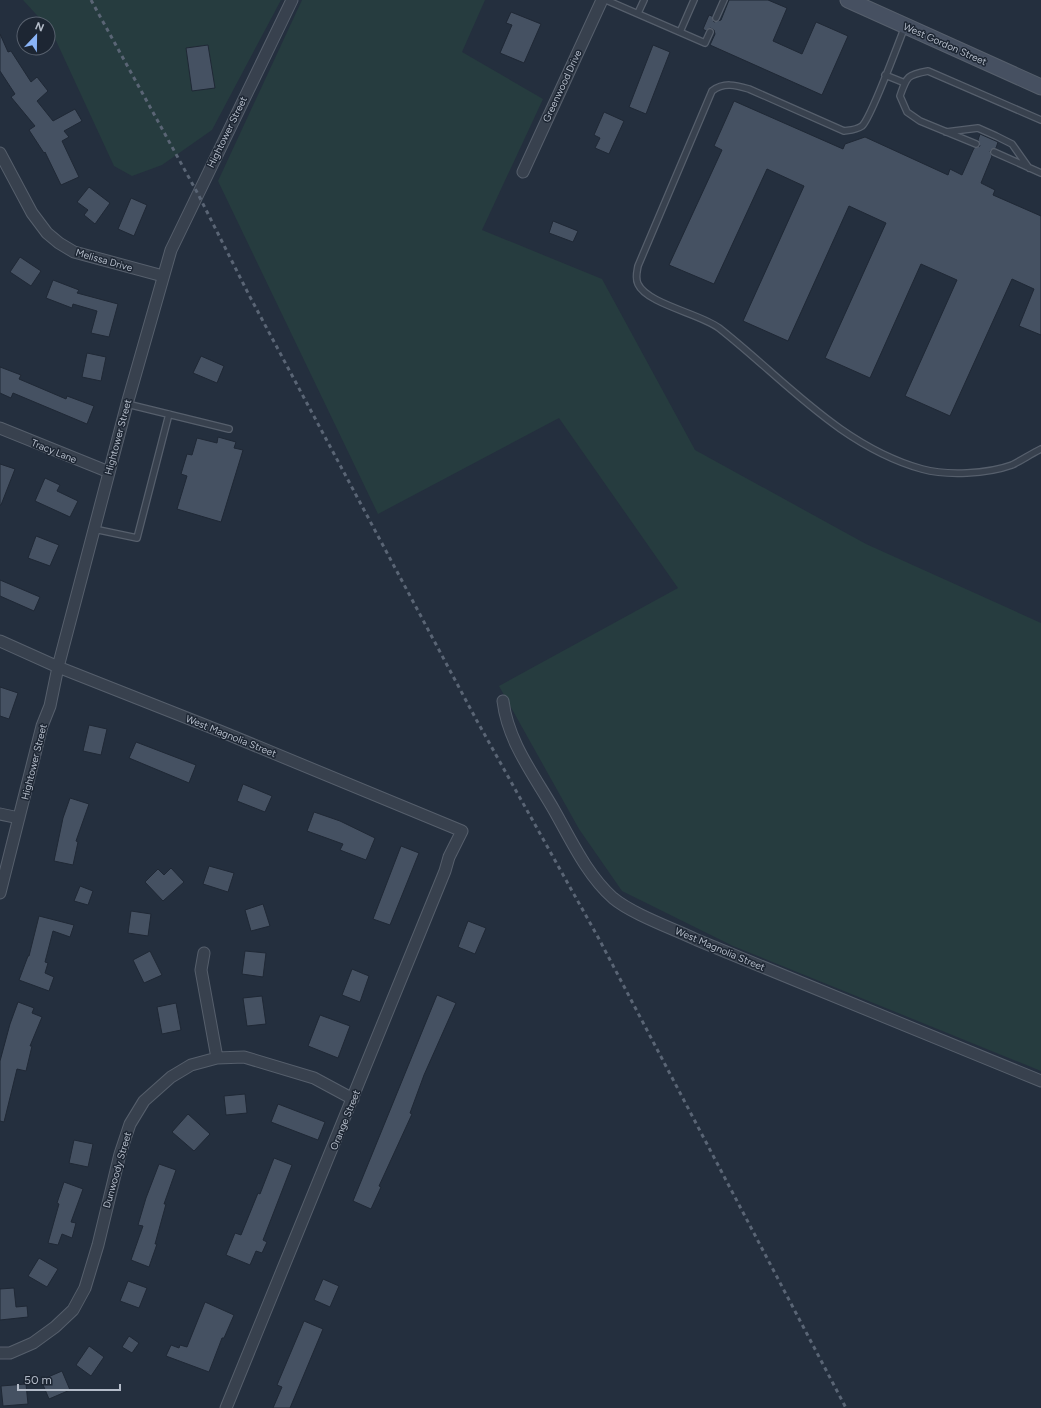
<svg xmlns="http://www.w3.org/2000/svg" width="1041" height="1408" viewBox="0 0 1041 1408" font-family="Figtree,sans-serif">
	<rect width="100%" height="100%" fill="#242f3e"/>
	<!-- green -->
	<path fill="#263c3f" d="M23 0H281L212 130 162 165 132 176 114 166 52 32 48 27V24H45Z
		M302 0H485L462 52 543 99 482 230 602 279 695 450 866 544 1041 623V1071L733 946 622 891 579 829 499 686 678 588 559 418 378 514 218 181Z"/>
	<!-- building -->
	<path fill="#455162" stroke="#1f2835" d="M729 0H768L787 8 773 41 802 54 816 22 848 36 822 95 710 45 715 34 714 30 710 28 706 31 703 29 709 15 712 16 714 22 721 20Z
		M511 12 541 24 524 63 500 53 512 25 506 23Z
		M0 34 8 52 11 51 31 82 37 77 48 91 37 101 53 121 75 109 82 121 64 131 69 137 62 141 79 177 61 185 45 152 44 153 29 130 35 126 11 97 15 94 0 71Z
		M208 45 215 88 192 91 186 48Z
		M653 45 670 52 646 114 629 107Z
		M734 101 843 149 845 144 865 137 948 175 950 169 962 175 974 148 980 146 978 140 980 134 998 142 996 148 990 151 992 156 981 183 995 190 993 195 1041 216V335L1019 326 1034 289 1012 279 950 416 905 396 957 280 921 264 870 378 825 358 886 223 849 206 788 341 743 321 804 186 767 169 714 284 669 265 722 150 714 146Z
		M604 112 624 121 609 154 595 148 600 138 594 135Z
		M89 187 110 203 95 224 84 215 88 210 77 202Z
		M131 198 147 205 134 236 118 229Z
		M553 221 578 231 573 242 549 233Z
		M20 257 41 271 31 286 10 272Z
		M53 280 79 290 77 293 118 304 109 337 91 333 97 311 73 304 72 308 46 298Z
		M87 353 106 357 101 381 82 377Z
		M201 356 224 366 217 383 193 373Z
		M0 367 21 375 19 379 66 399 67 396 94 406 87 424 13 393 11 398 0 393Z
		M218 437 236 442 234 448 243 450 221 522 177 509 187 476 181 474 187 454 192 455 197 438 217 443Z
		M0 464 15 469 1 505H0Z
		M45 478 60 485 57 491 78 501 70 517 35 501Z
		M36 536 59 545 50 566 28 558Z
		M0 580 40 597 34 611 0 596Z
		M0 687 18 693 9 719 0 716Z
		M89 725 107 729 101 755 83 751Z
		M136 742 196 765 189 783 129 758Z
		M243 784 272 796 265 812 237 801Z
		M70 798 89 804 76 841 78 842 73 865 54 861 63 818Z
		M314 812 340 821 375 838 366 860 340 850 343 844 307 831Z
		M401 846 419 853 390 925 373 919Z
		M209 866 234 873 228 892 203 884Z
		M171 868 184 882 163 901 145 882 158 869 164 875Z
		M80 886 93 891 88 905 74 901Z
		M263 904 270 926 251 931 245 910Z
		M131 911 151 914 148 936 128 933Z
		M39 916 74 925 70 937 53 931 45 962 48 963 45 973 54 977 49 991 19 980 28 956H29Z
		M468 921 486 928 475 954 458 947Z
		M150 951 162 975 144 983 133 960Z
		M245 951 266 953 263 977 242 974Z
		M352 969 369 976 360 1002 342 995Z
		M437 995 456 1003 424 1075 410 1113 412 1114 379 1186 381 1187 371 1209 353 1201Z
		M262 996 266 1024 247 1026 243 998Z
		M18 1002 34 1008 32 1013 42 1017 30 1046H32L26 1071 17 1069 4 1122 0 1121V1061L10 1024Z
		M176 1003 181 1030 162 1034 157 1007Z
		M320 1015 350 1026 338 1058 308 1046Z
		M245 1094 247 1113 226 1115 224 1096Z
		M278 1104 325 1122 318 1140 271 1122Z
		M188 1114 210 1134 194 1151 172 1132Z
		M74 1140 93 1144 88 1167 69 1163Z
		M274 1158 292 1165 263 1240 267 1242 262 1253 256 1251 250 1265 226 1255 235 1233 241 1235 258 1193 260 1194Z
		M159 1164 176 1170 164 1204H166L155 1244H157L149 1267 131 1260 143 1226 138 1225 146 1198Z
		M64 1182 83 1189 71 1222 76 1223 72 1238 62 1234 58 1245 48 1243 59 1204 57 1203Z
		M39 1258 58 1269 47 1287 28 1276Z
		M323 1279 339 1286 330 1307 314 1300Z
		M128 1281 147 1288 139 1308 120 1301Z
		M14 1288 16 1307 27 1306 28 1317 0 1320V1289Z
		M205 1302 234 1315 224 1338H222L209 1372 166 1356 171 1345 179 1348 180 1345 187 1347Z
		M304 1321 323 1329 290 1408H273L282 1387 277 1385Z
		M129 1336 139 1343 132 1353 122 1347Z
		M89 1346 104 1357 91 1376 76 1365Z
		M62 1371 70 1390 49 1399 41 1380Z
		M26 1384 28 1404 3 1406 1 1386Z"/>
	<g fill="none" stroke-linecap="round" stroke-linejoin="round">
		<!-- lane casing -->
		<g stroke="#565f6c" stroke-width="8">
			<path id="lane" d="M606 0 705 43 710 32
				M638 13 644 0
				M716 18 724 0
				M905 26C899 42 870 119 862 126 856 130 851 130 844 131L749 89C735 85 724 82 712 91L638 266C637 272 635 278 638 284 647 304 701 314 719 328 784 379 840 446 922 469 947 476 987 474 1012 465 1022 460 1031 454 1041 449
				M680 32 694 0
				M885 75 905 83
				M946 132 978 128 996 136 1012 144 1029 168
				M976 144 920 121 907 112 900 96C907 76 907 75 928 71L1041 120
				M994 152 1041 173
				M127 404 229 429
				M94 529 137 538 169 414"/>
		</g>
		<!-- street casing -->
		<g stroke="#565f6c" stroke-width="13">
			<path id="street" d="M0 153 32 213 47 233 59 243 74 252 163 276
				M523 172 602 0
				M0 428 109 472
				M0 641 58 667 220 731 462 831 449 857 445 871 226 1408
				M503 701C508 742 534 775 554 810 571 840 587 875 613 898 632 914 674 929 697 940L1041 1081
				M0 814 19 818
				M0 893 42 726 50 706 58 667 127 404 171 250 292 0
				M204 953 201 970 217 1058
				M0 1353H10L33 1343 55 1327 73 1310 85 1288 98 1245 120 1154 130 1124 144 1101 171 1077 191 1065 217 1058 244 1057 314 1078 353 1099"/>
		</g>
		<!-- secondary casing -->
		<g stroke="#565f6c" stroke-width="17">
			<path id="secondary" d="M848 0 1041 87"/>
		</g>
		<!-- lane -->
		<use href="#lane" stroke="#38414e" stroke-width="5.5"/>
		<!-- street -->
		<use href="#street" stroke="#38414e" stroke-width="11"/>
		<!-- secondary -->
		<use href="#secondary" stroke="#465061" stroke-width="15"/>
		<!-- rail -->
		<path stroke="#5a6575" stroke-width="3" stroke-dasharray="4 4" stroke-linecap="butt" d="M91 0 198 194 249 295 477 721 599 939 846 1408"/>
	</g>
	<g text-anchor="middle" dominant-baseline="central" stroke-width="3" stroke-linejoin="round" paint-order="stroke">
		<!-- street labels -->
		<g font-size="10" fill="#b4bcc9" stroke="#1d2633">
			<text transform="translate(945 44) rotate(24)">West Gordon Street</text>
			<text transform="translate(562 86) rotate(-65)">Greenwood Drive</text>
			<text transform="translate(227 132) rotate(-64)">Hightower Street</text>
			<text transform="translate(104 260) rotate(16)">Melissa Drive</text>
			<text transform="translate(118 437) rotate(-75)">Hightower Street</text>
			<text transform="translate(54 451) rotate(22)">Tracy Lane</text>
			<text transform="translate(231 736) rotate(22)">West Magnolia Street</text>
			<text transform="translate(34 762) rotate(-76)">Hightower Street</text>
			<text transform="translate(720 949) rotate(23)">West Magnolia Street</text>
			<text transform="translate(345 1120) rotate(-68)">Orange Street</text>
			<text transform="translate(117 1170) rotate(-74)">Dunwoody Street</text>
		</g>
	</g>
	<!-- north arrow -->
	<g transform="translate(36 36) rotate(22)"><circle r="19" fill="#1d2633" stroke="#59626f"/>
	<path d="M0-3L7 15L0 10L-7 15Z" fill="#8ab4f8"/>
	<text y="-6" font-size="11" font-weight="bold" text-anchor="middle" fill="#b4bcc9">N</text>
	</g>
	<!-- scale -->
	<path d="M18 1384v6h102v-6" fill="none" stroke="#b4bcc9" stroke-width="2"/>
	<text x="24" y="1384" font-size="12" fill="#b4bcc9" stroke="#1d2633" stroke-width="3" paint-order="stroke">50 m</text>
</svg>
